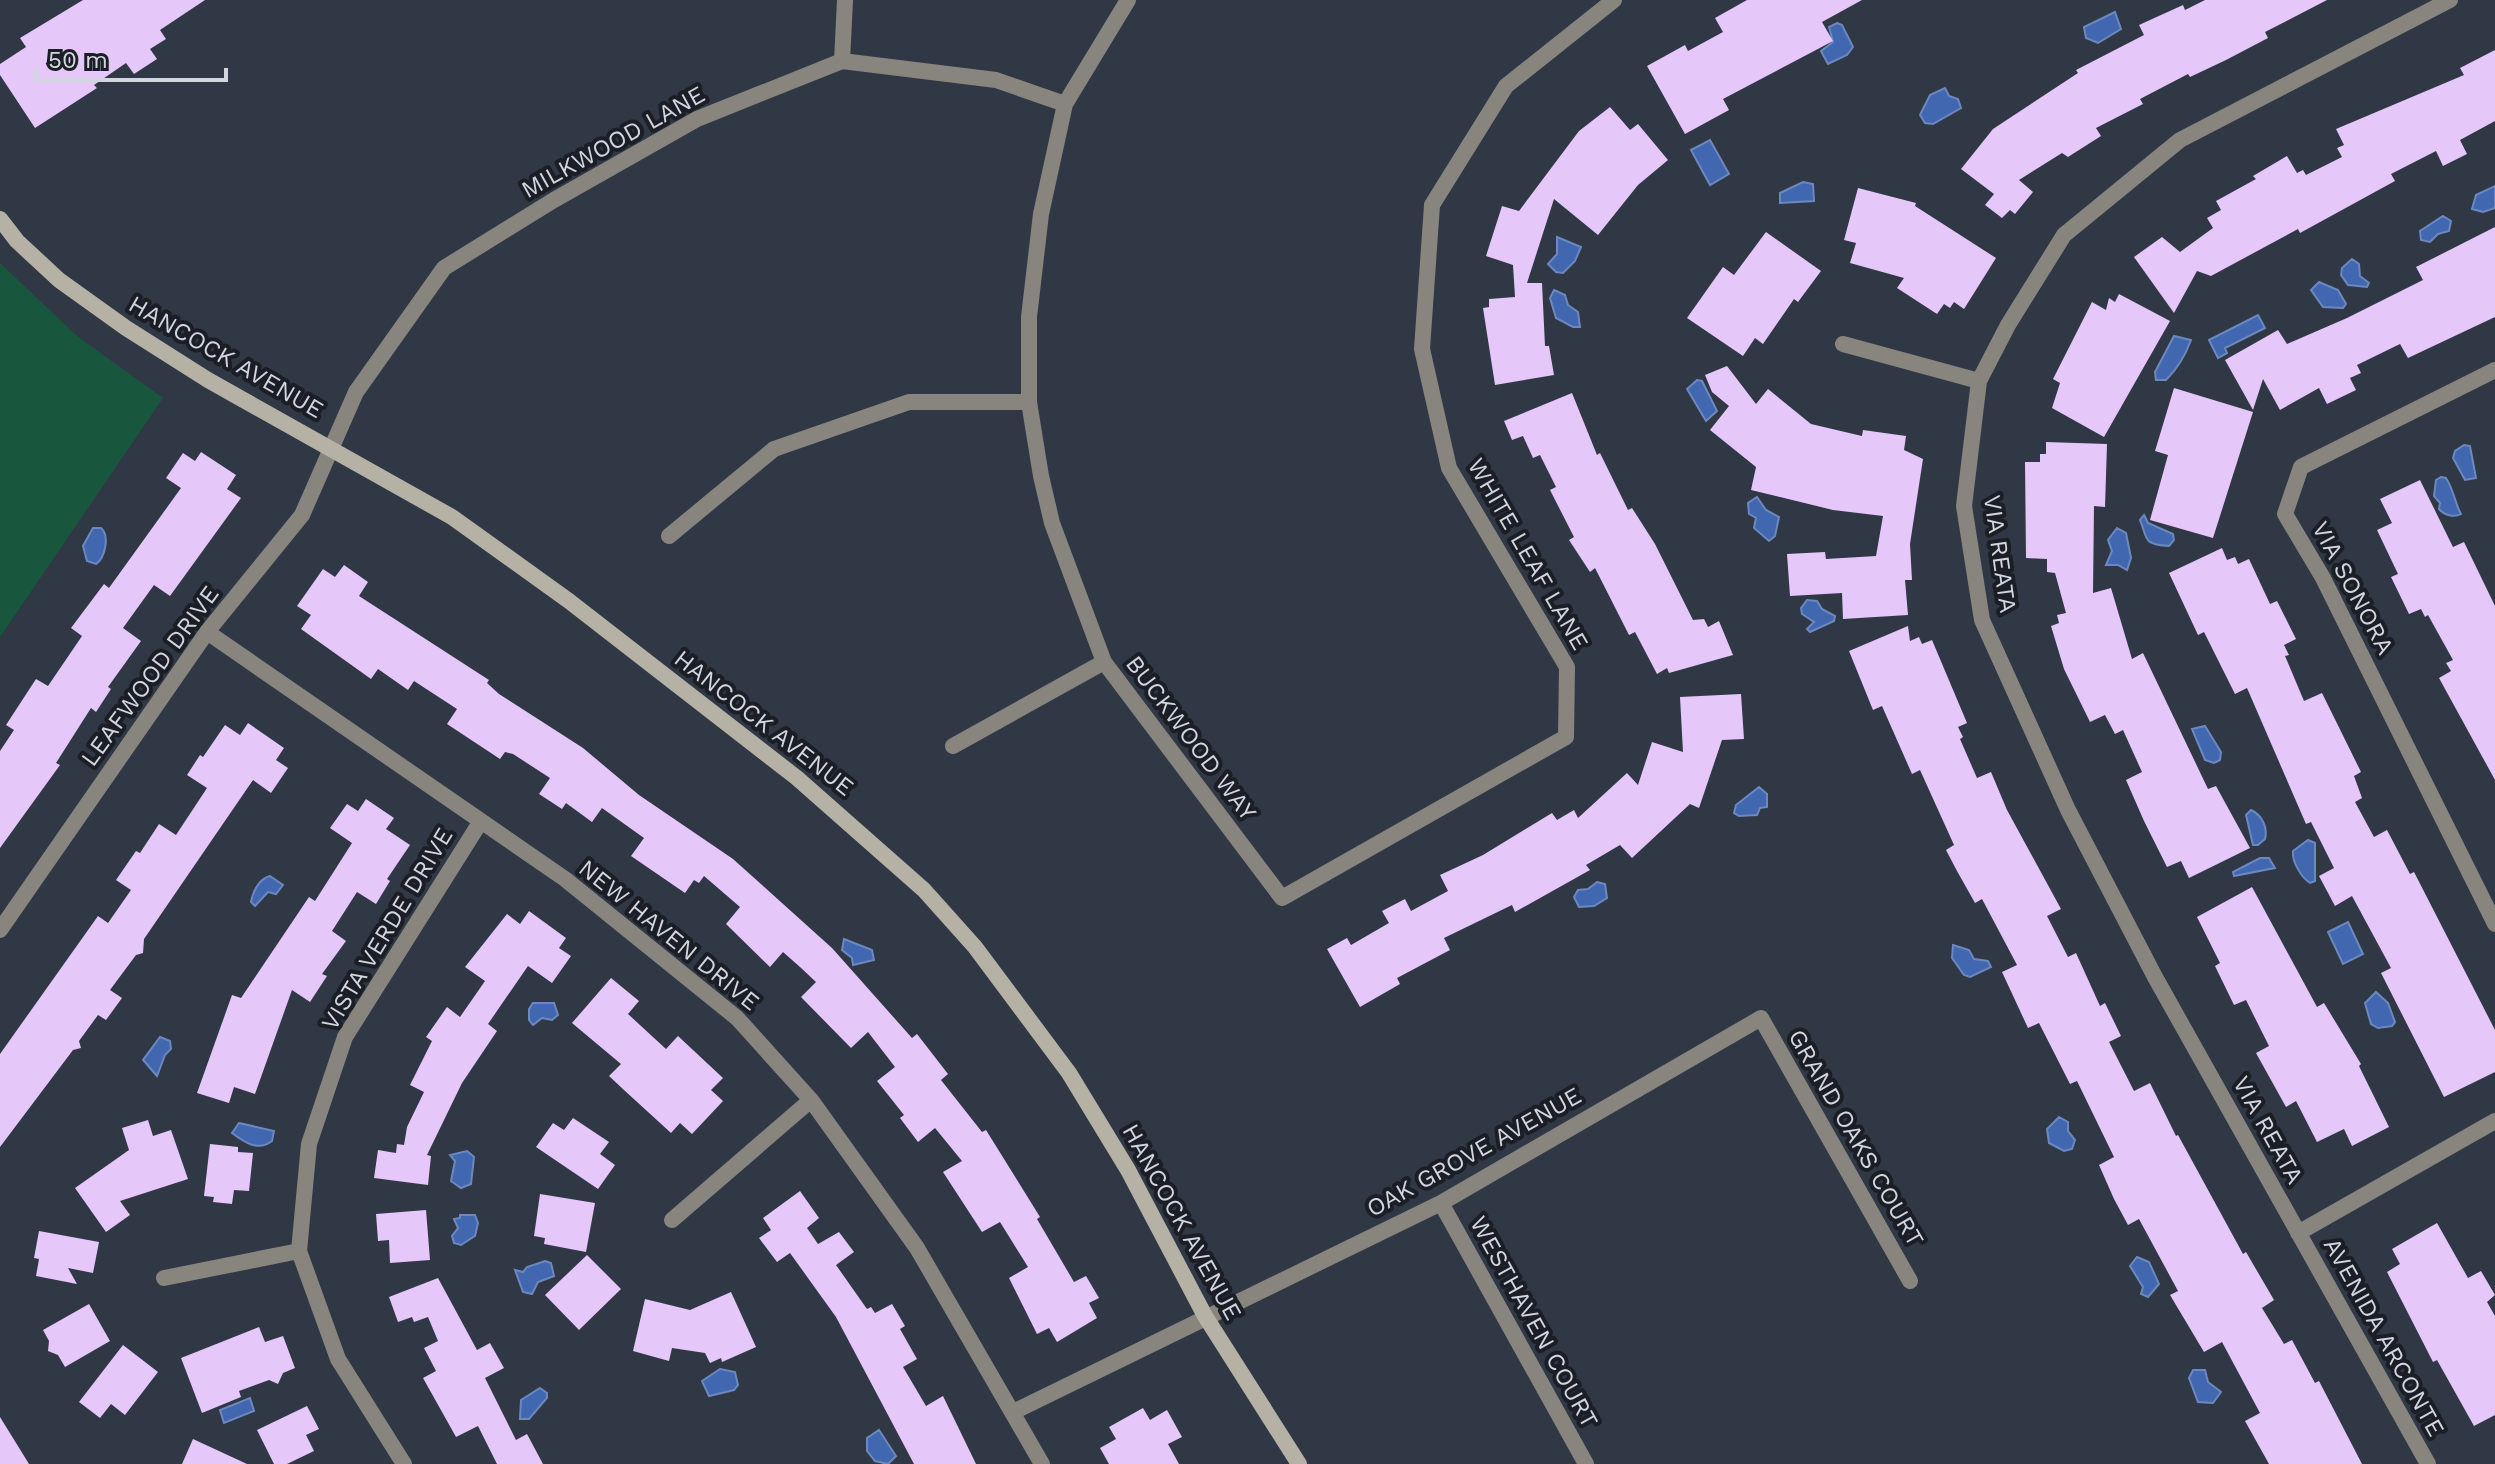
<svg xmlns="http://www.w3.org/2000/svg" width="2495" height="1464" viewBox="0 0 2495 1464" font-family="'Work Sans',sans-serif">
	<rect width="100%" height="100%" fill="#303846"/>
	<!-- green -->
	<path fill="#18563d" d="M0 263 77 336 163 398 0 637Z"/>
	<!-- water -->
	<path fill="#4067b0" stroke="#6c88be" stroke-width="2" d="M2115 12 2121 29 2098 43 2086 38 2084 27Z
		M1837 23 1842 25 1853 47 1847 55 1828 64 1821 51 1833 42 1829 27Z
		M1945 88 1949 96 1958 99 1961 108 1933 124 1925 123 1920 115 1930 95Z
		M1710 140 1729 174 1710 185 1691 150Z
		M1803 182 1813 184 1814 201 1780 203V193Z
		M2495 186V208L2483 212 2472 209 2476 195Z
		M2443 216 2451 221 2449 231 2438 234 2430 242 2421 240 2420 231Z
		M1557 237 1581 247 1575 261 1563 273 1556 272 1548 264 1557 254Z
		M2352 259 2359 264 2360 276 2369 283 2367 287 2348 285 2341 275 2342 268Z
		M2319 282 2338 290 2346 304 2343 308 2323 307 2311 290Z
		M1554 290 1565 295 1568 305 1578 312 1580 327H1573L1556 318 1550 298Z
		M2258 315 2265 328 2225 348 2227 353 2218 358 2209 340Z
		M2174 336 2191 340C2186 354 2177 369 2166 380H2156L2155 372Z
		M1697 380 1702 381 1717 411 1706 421 1687 389Z
		M2464 445 2470 446 2476 478 2465 480 2453 458 2455 451Z
		M2441 477 2446 478C2454 490 2455 504 2461 514 2454 518 2444 515 2439 509L2440 503 2434 496 2436 480Z
		M1757 497 1766 510 1779 517 1775 536 1769 541 1754 528 1756 518 1749 514 1748 503Z
		M2144 515 2148 523 2173 534 2174 540 2169 546C2141 544 2148 538 2140 520Z
		M93 528H101C110 536 105 558 96 564L87 561 83 546Z
		M2117 528 2126 533 2131 558 2127 570 2118 565H2106L2112 551 2108 540Z
		M1807 600 1817 601 1822 609 1835 616 1834 621 1810 632 1807 629 1814 622 1802 614 1801 608Z
		M2205 726 2221 752 2220 760 2214 763 2205 760 2192 729Z
		M1759 787 1767 794V807L1760 808 1757 815 1739 816 1734 813 1736 805Z
		M2251 810C2262 815 2268 827 2265 839L2258 845H2253L2246 815Z
		M2308 840 2315 843V881L2310 883C2301 877 2292 862 2293 851Z
		M2260 858H2269L2275 868 2234 876 2233 872Z
		M270 876 283 885 276 894 268 892 255 906 251 902C253 891 259 879 270 876Z
		M1597 882 1605 884 1607 898 1594 906 1579 907 1574 897 1578 890 1588 889Z
		M2348 922 2363 954 2343 964 2328 932Z
		M844 939 872 950 874 960 853 965 852 958 842 950Z
		M1953 945 1969 950 1974 959 1988 961 1991 967 1970 977 1964 975 1952 958Z
		M2376 992 2388 1003 2395 1022 2392 1026 2378 1028 2371 1024 2365 1003Z
		M533 1003H554L558 1015 552 1020 542 1018 533 1025 529 1020V1009Z
		M160 1037 170 1041 171 1049 165 1055 157 1076 143 1060Z
		M2059 1117 2068 1122V1131L2075 1140 2072 1149 2064 1151 2049 1143 2047 1129Z
		M239 1123 274 1131 272 1141C258 1152 244 1142 232 1133Z
		M467 1151 474 1157 471 1184 461 1188 451 1181 455 1161 450 1155Z
		M460 1215H475L478 1223 475 1236 461 1245 454 1243 452 1236 458 1228 454 1219 460 1218Z
		M2137 1257 2149 1262 2159 1284 2148 1297 2141 1294 2143 1287 2130 1266Z
		M545 1261 551 1263 554 1276 538 1282 532 1294 523 1292 515 1270 523 1272 527 1267Z
		M720 1369 735 1372 738 1385 734 1390 709 1396 702 1381Z
		M2193 1370H2205L2208 1382 2221 1392 2213 1403 2198 1402 2189 1378Z
		M540 1388 547 1393V1398L529 1419H520L521 1400Z
		M250 1398 254 1411 224 1423 220 1410Z
		M879 1430 896 1456 888 1464 875 1461 867 1451V1438Z"/>
	<!-- building -->
	<path fill="#e5c7f9" d="M83 0H205L160 30 166 39 150 49 157 59 134 74 126 63 94 85 97 88 35 128 0 75V64L26 47 20 38Z
		M1747 0H1862L1822 22 1833 41 1723 99 1729 110 1685 134 1647 66 1685 45 1688 51 1723 32 1715 18Z
		M2205 0H2327L2265 32 2268 38 2226 60 2190 77 2188 74 2140 99 2143 104 2096 128 2101 136 2068 157 2062 153 2019 180 2033 192 2015 214 2010 210 2002 218 1985 205 1994 194 1961 169 1993 129 2078 73 2076 70 2144 35 2139 25 2183 5 2185 10Z
		M2495 50V121L2460 140 2467 154 2443 166 2436 151 2391 174 2395 181 2300 233 2298 229 2211 276 2197 271 2174 313 2134 257 2162 237 2180 252 2213 228 2207 218 2221 210 2216 201 2256 179 2253 176 2287 156 2297 173 2303 170 2306 175 2342 157 2337 148 2344 145 2336 129 2464 75 2460 68Z
		M1610 107 1630 130 1638 124 1668 160 1638 185 1598 235 1554 199 1527 283H1542L1545 346H1549L1554 375 1495 385 1483 308 1489 307V299L1515 297 1513 265 1486 256 1502 206 1519 211 1579 131Z
		M1858 188 1916 203 1915 206 1996 258 1964 309 1954 302 1950 308 1944 304 1937 314 1897 288 1904 278 1850 263 1856 243 1844 240Z
		M2495 227V317L2408 358 2400 344 2357 365 2361 373 2350 378 2356 390 2327 404 2319 388 2280 410 2263 379 2253 410 2225 360 2278 330 2287 344 2347 318 2423 280 2416 267Z
		M1766 232 1821 271 1798 302 1794 299 1763 344 1755 338 1743 356 1687 318 1723 267 1734 275Z
		M2119 294 2170 321 2104 437 2052 408 2060 383 2053 379 2092 302 2106 310 2109 298 2115 302Z
		M1727 366 1756 404 1768 389 1811 424 1862 436 1863 430 1906 436 1904 450 1923 459 1910 544 1912 580H1905L1908 615 1843 619 1842 593 1790 596 1787 554 1825 552 1826 559 1876 556 1883 516 1833 510 1751 490 1756 467 1710 430 1729 406 1712 392 1705 375Z
		M2174 388 2253 412 2213 538 2150 520 2168 455 2155 451Z
		M1572 393 1597 455 1600 453 1628 510 1632 508 1655 544 1693 620 1704 619 1708 627 1719 621 1733 655 1669 673 1667 668 1657 674 1635 632 1629 635 1595 568 1590 572 1569 540 1574 537 1550 490 1556 487 1540 455 1533 458 1523 436 1512 440 1504 421Z
		M2046 442 2107 444 2105 507 2094 506 2093 593 2111 588 2132 659 2143 653 2208 789 2216 786 2250 848 2189 878 2181 861 2167 867 2144 821 2126 780 2142 772 2123 730 2115 734 2105 715 2090 722 2064 669 2051 626 2059 623 2057 615 2066 613 2055 573 2047 572V559L2026 558 2025 462H2040V454H2046Z
		M201 452 236 475 227 489 241 498 170 596 154 585 123 628 141 641 108 687 111 689 96 712 91 708 56 763 60 765 0 848V751L14 730 6 725 36 679 48 686 82 636 71 628 104 584 109 588 181 488 166 478 183 453 195 461Z
		M2420 480 2453 547 2464 542 2495 606V780L2439 678 2451 671 2446 663 2453 660 2428 615 2425 617 2421 609 2409 614 2391 577 2398 574 2377 530 2392 523 2380 499Z
		M2222 548 2227 560 2235 557 2238 564 2249 559 2270 604 2277 601 2296 639 2284 645 2289 655 2285 656 2304 701 2322 693 2361 772 2354 776 2362 798 2355 802 2374 837 2387 830 2410 874 2414 872 2495 1030V1072L2444 1097 2381 973 2391 968 2352 896 2335 906 2319 876 2334 868 2311 822 2306 824 2247 688 2235 694 2204 632 2198 635 2169 573Z
		M344 565 368 582 359 596 489 680 487 683 499 694 583 748 639 795 733 859 832 948 912 1038 917 1034 948 1074 941 1080 982 1132 986 1130 1040 1217 1037 1219 1074 1282 1086 1276 1099 1298 1089 1303 1097 1318 1057 1342 1049 1328 1037 1334 1009 1278 1028 1267 1000 1222 982 1232 943 1172 962 1161 935 1128 918 1142 900 1118 904 1115 877 1081 895 1067 868 1032 851 1048 801 997 816 982 800 967 783 952 770 967 726 924 740 907 704 876 699 883 694 880 685 893 631 856 644 838 602 808 592 822 566 803 562 809 539 794 550 778 513 754 505 752 500 759 447 724 457 709 414 681 408 690 378 669 371 679 301 629 311 615 297 606 323 569 335 577Z
		M1908 626 1910 641 1919 637 1922 644 1932 640 1967 723 1958 727 1963 737 1960 739 1977 778 1991 772 2007 810 2061 909 2047 916 2068 957 2076 953 2100 1006 2105 1003 2121 1036 2109 1042 2134 1091 2150 1083 2176 1136 2178 1135 2243 1254 2246 1252 2274 1300 2262 1308 2284 1344 2292 1340 2315 1383 2319 1381 2362 1464H2269L2245 1421 2260 1413 2222 1342 2204 1352 2170 1295 2178 1291 2139 1219 2128 1225 2114 1199 2099 1165 2114 1157 2077 1081 2070 1084 2039 1023 2028 1028 2002 972 2017 965 1982 899 1975 903 1957 871 1946 850 1954 845 1920 770 1912 774 1882 706 1873 710 1849 651Z
		M1741 694 1744 739 1722 740 1699 808 1690 804 1632 858 1620 845 1586 865 1590 870 1515 912 1512 905 1444 938 1450 950 1397 978 1400 984 1360 1007 1327 949 1347 938 1351 945 1389 923 1382 911 1405 899 1411 911 1448 891 1440 875 1483 855 1552 813 1557 820 1574 810 1578 818 1627 773 1638 785 1652 742 1683 752 1680 697Z
		M248 723 284 748 276 760 288 768 271 793 253 780 144 939 143 953 136 955 110 990 122 998 106 1020 98 1015 79 1041 81 1048 73 1050 0 1147V1054L98 916 108 923 131 890 116 880 136 851 140 853 159 824 176 835 207 788 187 775 200 755 203 757 225 725 240 735Z
		M366 799 394 818 386 829 410 845 387 879 390 881 376 904 357 892 332 931 346 941 322 974 327 976 310 1002 292 990 255 1094 234 1087 229 1103 197 1093 232 995 241 998 309 897 315 901 352 843 330 828 347 804 358 811Z
		M2252 887 2317 1007 2324 1003 2361 1064 2359 1066 2389 1127 2352 1146 2344 1129 2317 1142 2296 1101 2286 1107 2256 1053 2269 1046 2246 1000 2234 1005 2215 966 2220 963 2197 917Z
		M529 911 566 938 559 948 571 956 552 983 528 966 488 1024 497 1031 462 1083 427 1155 431 1156 428 1185 374 1178 378 1150 396 1153 397 1144 404 1145 407 1127 424 1092 410 1085 432 1041 426 1037 447 1007 460 1017 485 981 465 967 507 914 520 924Z
		M611 978 639 1001 628 1014 666 1049 678 1036 723 1078 711 1090 723 1101 692 1134 680 1123 671 1133 624 1090 609 1076 621 1064 572 1023Z
		M573 1118 609 1142 600 1154 615 1165 598 1189 536 1147 553 1123 564 1130Z
		M148 1120 153 1136 171 1130 188 1179 120 1201 130 1215 106 1232 75 1188 129 1150 122 1128Z
		M210 1144 238 1147V1152L253 1153 249 1191 234 1190 232 1204 213 1202 214 1197 204 1196Z
		M800 1191 819 1218 807 1228 818 1244 839 1232 854 1252 836 1265 867 1309 871 1307 875 1313 892 1304 905 1326 900 1329 917 1359 903 1367 926 1406 943 1396 976 1464H914L836 1317 790 1253 777 1262 759 1238 771 1230 763 1218Z
		M540 1194 595 1203 586 1252 544 1244 545 1238 534 1236Z
		M426 1210 430 1260 390 1263 389 1240 378 1241 376 1214Z
		M2437 1223 2468 1278 2481 1271 2495 1295 2487 1302 2495 1316V1415L2474 1426 2437 1360 2433 1362 2387 1272 2400 1264 2392 1249Z
		M39 1231 99 1242 93 1273 68 1268 77 1284 36 1276 39 1259 34 1258Z
		M587 1255 621 1289 579 1330 545 1295Z
		M438 1278 477 1350 490 1343 504 1368 485 1378 516 1440 527 1434 543 1464H497L478 1426 456 1437 423 1378 436 1371 424 1348 438 1341 428 1317 414 1322 412 1317 398 1322 389 1297Z
		M731 1292 756 1347 722 1362 721 1358 710 1363 705 1353 672 1348 669 1361 633 1351 645 1299 690 1310Z
		M89 1304 110 1341 65 1367 58 1355 48 1351 49 1341 43 1330Z
		M259 1327 265 1342 283 1336 295 1368 283 1373 278 1384 269 1380 239 1391 241 1397 202 1413 181 1358Z
		M123 1345 158 1372 125 1415 111 1404 100 1418 79 1402Z
		M307 1406 319 1429 306 1435 314 1451 287 1464H274L257 1430Z
		M1143 1408 1150 1420 1167 1410 1182 1437 1168 1444 1179 1464H1109L1100 1448 1116 1439 1109 1427Z
		M0 1417 29 1464H0Z
		M193 1439 247 1464H182Z"/>
	<g fill="none" stroke-linecap="round" stroke-linejoin="round">
		<!-- street -->
		<path stroke="#88857e" stroke-width="16" d="M1128 0 1065 104 1041 214 1029 317V402L1041 476 1052 523 1104 662 1282 898 1566 737 1567 667 1449 468 1422 349 1432 205 1506 86 1614 0
			M842 61 845 0
			M1843 344 1979 381
			M2495 370 2301 467 2285 514 2323 578 2495 924
			M669 536 774 449 909 402H1029
			M207 632 565 879 737 1018 811 1100 917 1248 1042 1464
			M953 746 1104 662
			M0 930 207 632 302 515 356 392 444 268 554 200 697 119 842 61 996 80 1065 104
			M1441 1203 1586 1464
			M672 1220 811 1100
			M2298 1233 2495 1121
			M164 1278 299 1251
			M1013 1412 1441 1203 1761 1018 1910 1281
			M404 1464 338 1359 299 1251 309 1144 345 1037 481 821
			M2428 1464 2155 977 2068 810 1982 620 1964 506 1979 381 2008 325 2064 235 2180 140 2450 0"/>
		<!-- secondary -->
		<path stroke="#b6b1a5" stroke-width="16" d="M0 219 17 241 59 280 126 328 208 380 452 517 569 601 797 778 924 890 975 947 1069 1073 1128 1170 1205 1316 1299 1464"/>
	</g>
	<g text-anchor="middle" dominant-baseline="central" stroke-width="8" stroke-linejoin="round" paint-order="stroke">
		<!-- street labels -->
		<g font-size="24" fill="#d1d6df" stroke="#1b1f25">
			<text transform="translate(613 142) rotate(-29)">MILKWOOD LANE</text>
			<text transform="translate(226 357) rotate(30)">HANCOCK AVENUE</text>
			<text transform="translate(1528 554) rotate(60)">WHITE LEAF LANE</text>
			<text transform="translate(2000 554) rotate(82)">VIA REATA</text>
			<text transform="translate(2353 588) rotate(62)">VIA SONORA</text>
			<text transform="translate(150 676) rotate(-54)">LEAFWOOD DRIVE</text>
			<text transform="translate(764 723) rotate(38)">HANCOCK AVENUE</text>
			<text transform="translate(1191 738) rotate(53)">BUCKWOOD WAY</text>
			<text transform="translate(387 929) rotate(-59)">VISTA VERDE DRIVE</text>
			<text transform="translate(669 935) rotate(39)">NEW HAVEN DRIVE</text>
			<text transform="translate(2268 1130) rotate(61)">VIA REATA</text>
			<text transform="translate(1856 1138) rotate(60)">GRAND OAKS COURT</text>
			<text transform="translate(1474 1152) rotate(-29)">OAK GROVE AVENUE</text>
			<text transform="translate(1182 1222) rotate(61)">HANCOCK AVENUE</text>
			<text transform="translate(1534 1322) rotate(61)">WESTHAVEN COURT</text>
			<text transform="translate(2384 1337) rotate(61)">AVENIDA ARCONTE</text>
		</g>
	</g>
	<!-- scale -->
	<path d="M36 68v12h190v-12" fill="none" stroke="#d1d6df" stroke-width="4"/>
	<text x="48" y="68" font-size="24" fill="#d1d6df" stroke="#1b1f25" stroke-width="6" paint-order="stroke">50 m</text>
</svg>
